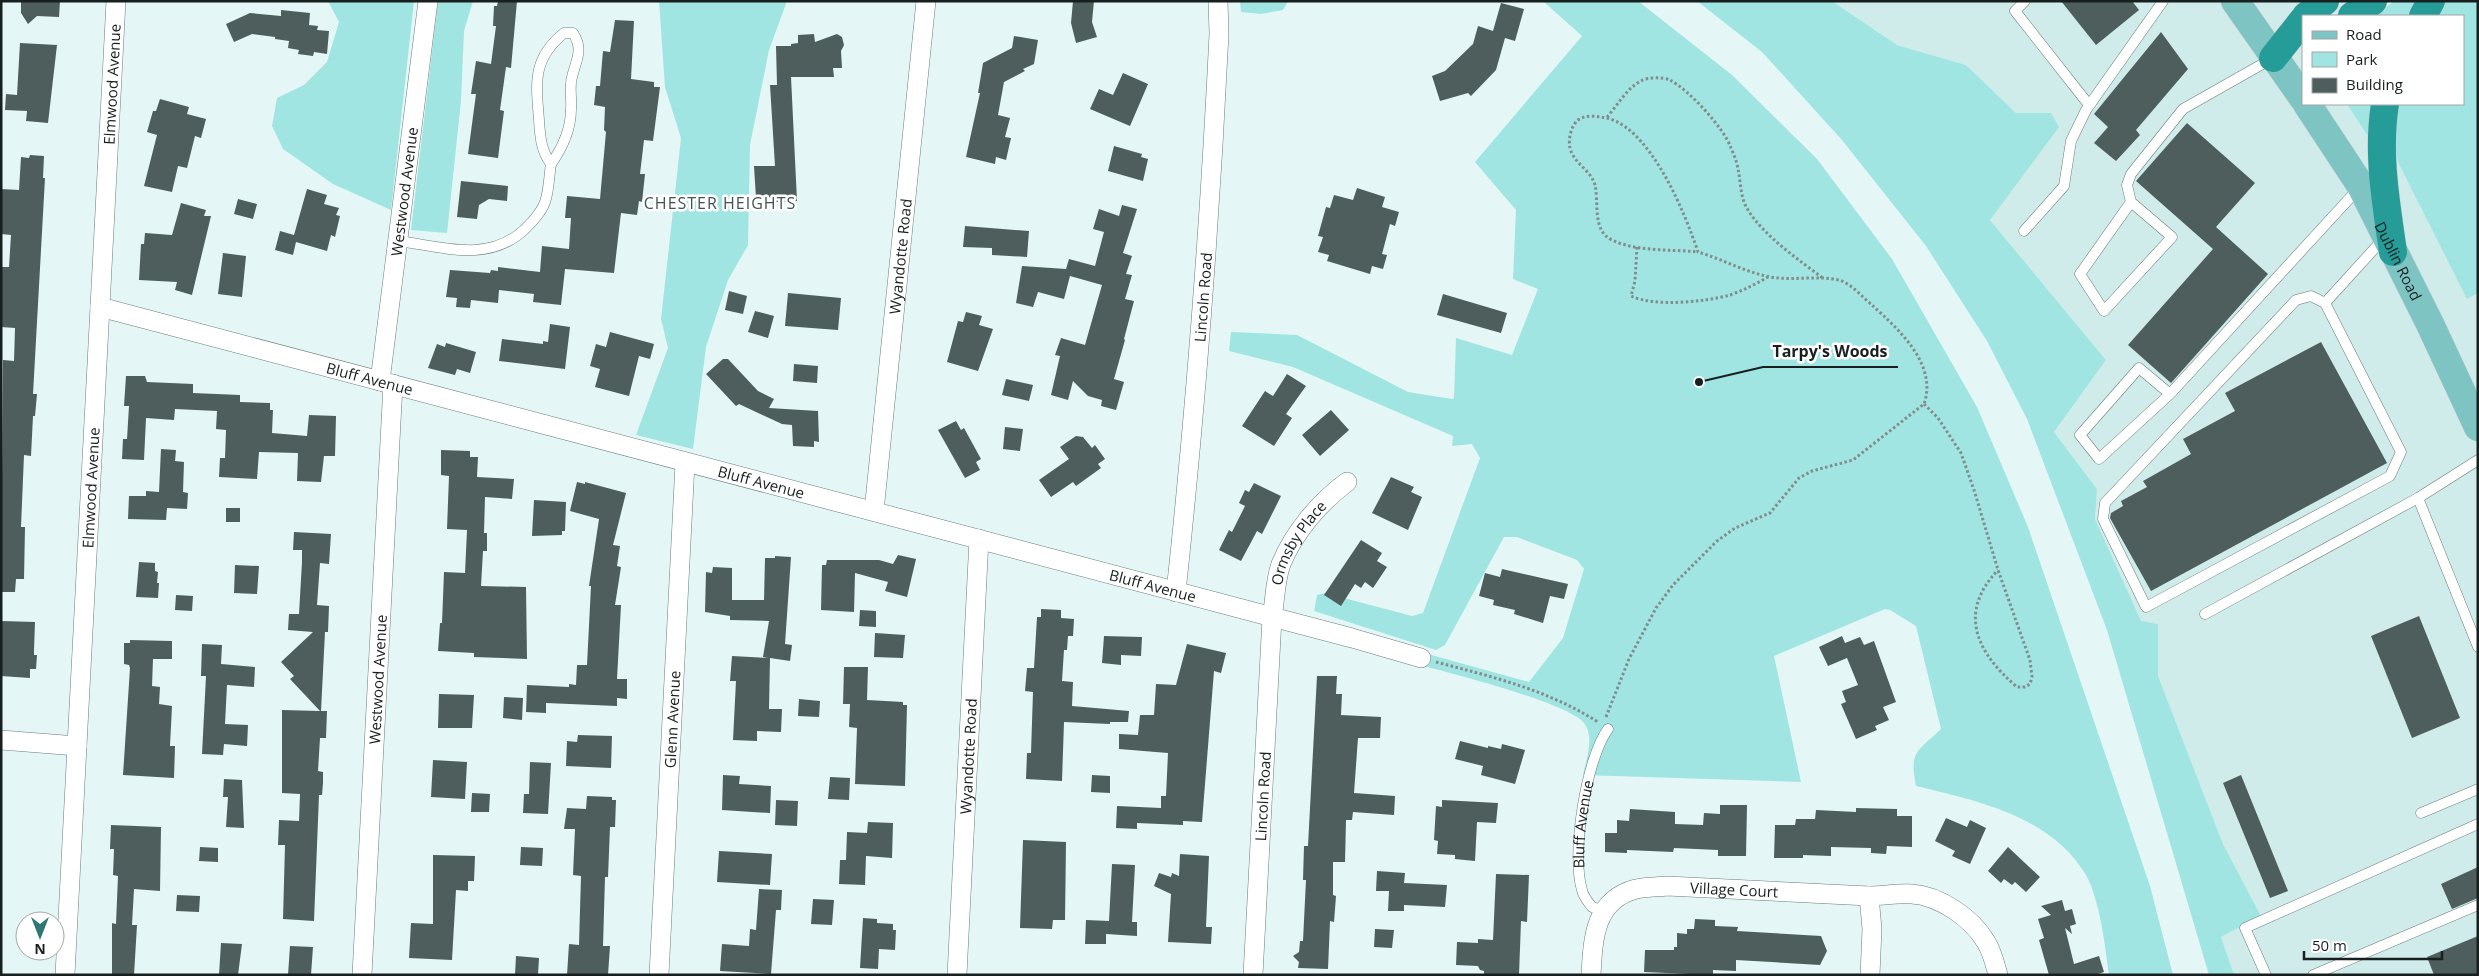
<svg xmlns="http://www.w3.org/2000/svg" width="2479" height="976" viewBox="0 0 2479 976" font-family="'Open Sans',sans-serif">
	<rect width="100%" height="100%" fill="#e4f7f6"/>
	<!-- built -->
	<path fill="#cfecea" d="M1832 1H2350L2341 16H2303V104H2347L2367 135 2370 134 2394 146 2467 298 2478 293V975H2234L2221 937 2261 916 2223 844 2158 676V624L2141 622 2095 519 2097 489 2054 432 2106 360 1990 220 2051 113H2016L1966 65 1897 45Z"/>
	<!-- green -->
	<path fill="#a0e5e1" d="M328 1H414L391 210 333 184 283 149 272 126 277 98 304 85 327 62 339 22Z
		M438 1H473L464 31 461 101 447 233 411 230Z
		M659 1H787L769 50 750 145 748 245 728 280 706 347 693 449 636 435 668 348 661 319 681 138 665 87Z
		M1240 1H1288L1283 10 1261 14 1241 12Z
		M1543 1H1638L1732 75 1817 159 1892 259 1977 407 2028 527 2150 886 2173 975H2109C2105 945 2100 901 2086 875 2051 816 1978 801 1916 786 1909 751 1917 752 1941 729L1916 626 1890 610 1885 609 1774 656 1801 782 1583 775C1586 760 1595 737 1584 723 1569 703 1450 673 1420 665L1424 653 1529 682 1563 638 1584 569 1577 560 1517 537H1504L1445 645 1436 650 1314 611 1317 595 1325 593 1412 616 1423 613 1480 458 1472 444 1452 446 1453 436 1293 367 1229 351 1231 332 1297 335 1408 392 1452 399 1454 398 1456 338 1512 355 1538 289 1513 279 1516 210 1475 162 1582 36Z
		M1697 1H1832L1897 45 1966 65 2016 113H2051L2059 127 1990 220 2106 360 2054 432 2097 489 2095 519 2141 621 2158 624V676L2223 844 2261 916 2221 937 2234 975H2209L2107 630 2027 419 1987 341 1926 246 1842 140 1762 52Z
		M2394 1H2418L2411 16H2374Z
		M2444 1H2478V293L2467 299 2399 164 2394 146 2397 104H2463V16H2437Z
		M2347 104H2373L2370 134 2367 135Z"/>
	<!-- building -->
	<path fill="#4d5e5d" d="M21 1H60L59 17 37 16 28 24 21 13Z
		M498 1H517L511 68 506 67 500 110 504 111 498 158 468 154 476 94H471L476 61 491 64 496 26H493L494 6H497Z
		M1073 1H1094L1092 22 1097 37 1076 43 1071 23Z
		M2061 1H2132L2139 10 2096 45Z
		M1501 3 1524 9 1515 41 1505 38 1496 70 1471 96 1468 93 1440 101 1432 76 1445 71 1473 44 1478 26 1493 31Z
		M281 10 310 13 309 25 318 26 317 30 329 31 327 54 314 52 313 56 298 54 299 50 288 48 289 41 275 39V37L252 34 234 42 226 24 250 13 281 16Z
		M615 20 634 21 631 79 654 82V87H660L653 141 644 140 640 174H645L642 202 639 201 637 215 621 213 614 273 565 269 561 305 533 302 534 294 499 290 498 303 471 300 470 308 456 307 457 298 446 297 450 270 490 273 491 270 498 271V267L540 272 542 246 569 249 571 218H565L567 196 600 199 606 132 604 130 605 107 594 105 596 86H600L603 51 610 52Z
		M2161 32 2188 69 2136 130 2140 135 2116 161 2094 143 2108 127 2094 114Z
		M814 34 815 42 837 34 842 37 844 45 841 51 842 68H833L834 77H791L797 201 773 202V197L756 198 754 166H775L770 85H777L776 46H791V44L798 43V35Z
		M1014 36 1038 40 1034 64 1023 69 1025 71 1004 82 998 115 1010 118 1005 137 1011 138 1006 160 996 157 995 164 966 157 980 93H978L983 63 1012 48Z
		M20 43 57 45 48 123 26 121 27 111 5 110 6 94 17 95Z
		M1123 73 1148 84 1130 126 1090 109 1099 89 1113 95Z
		M160 99 189 107 187 114 206 119 201 138 195 136 187 168 178 166 172 192 144 186 157 135 147 132 153 111H156Z
		M2187 123 2255 183 2216 227 2268 274 2171 383 2128 345 2213 249 2136 181Z
		M1114 146 1142 154 1141 157 1148 159 1143 181 1108 171Z
		M30 155 44 156 43 178H45L33 394H37L35 416H33L31 456 24 455 21 527H25L24 579H16L15 592H1L3 360 14 361 15 328 1 327V267H9L11 235 1 234V189L19 190 21 157 29 158Z
		M461 181 508 186 507 201 489 199 479 205 477 219 457 217Z
		M1357 188 1385 197 1382 207 1399 212 1395 226 1390 224 1382 254 1387 255 1383 269 1372 266 1370 274 1327 261 1329 255 1318 252 1323 237 1318 236 1326 207 1330 208 1334 195 1353 200Z
		M307 189 327 195 324 204 339 208 336 215 340 216 335 237 331 235 327 251 296 242 293 255 275 250 280 231 294 235Z
		M238 199 257 204 253 219 234 214Z
		M181 203 206 210 204 216H211L192 295 175 290 177 282 139 280 141 244H144L145 233 172 235Z
		M1122 205 1137 209 1123 253 1132 256 1126 274 1132 275 1125 299 1134 301 1124 339 1125 340 1114 379 1124 382 1116 410 1101 406 1102 400 1088 396 1073 381 1068 400 1051 395 1060 356 1055 355 1061 338 1085 345 1102 285 1070 276 1064 299 1038 292 1033 307 1016 303 1022 266 1066 269 1069 259 1095 266 1104 232 1093 229 1099 209 1119 216Z
		M965 226 1029 231 1027 257 992 255V248L963 247Z
		M223 253 246 256 242 297 218 294Z
		M729 291 747 296 743 314 725 310Z
		M788 293 841 298 838 330 785 326Z
		M1443 294 1507 313 1501 333 1437 315Z
		M755 311 774 316 768 338 748 332Z
		M966 312 982 316 979 325 993 329 978 371 947 362 958 321 963 322Z
		M550 324 570 327 565 369 499 361 502 339 543 344V341L548 342Z
		M610 332 654 344 650 359 639 356 629 396 595 387 600 369 590 366 596 344 606 347Z
		M2321 342 2387 463 2151 591 2110 518 2111 513 2123 506 2121 501 2147 487 2143 481 2191 454 2183 439 2235 411 2225 393Z
		M446 343 476 352 470 373 457 369 455 375 428 368 437 344 445 347Z
		M723 359H728L758 391 774 399 769 408 818 411 819 442 814 441V447L793 446 792 425 782 424 739 404 736 406 706 374Z
		M794 364 818 366 817 383 793 381Z
		M1287 374 1306 386 1286 414 1292 418 1274 446 1242 426 1265 391 1273 396Z
		M126 376H145L147 382 193 384V393L240 395V402L270 403V410H273L272 433 307 436 309 415 336 416 335 456H324L321 482 297 481 298 453 259 452 257 479 219 477 220 458H225L226 430 216 429 217 411 175 409 174 420 146 418 144 460 122 459 123 439H127L129 406H124Z
		M1006 379 1033 385 1029 401 1002 395Z
		M1331 410 1349 430 1320 456 1302 435Z
		M956 421 961 430 964 428 981 459 976 462 980 470 965 478 938 430Z
		M1005 427 1023 429 1020 451 1003 449Z
		M1076 436 1083 437 1092 448 1095 445 1105 459 1098 464 1101 468 1076 486 1073 482 1051 497 1039 480 1069 459 1060 447Z
		M161 449 176 450 175 461 184 462 183 492 188 493 187 509 167 508 166 520 128 519 129 496H146V491L159 492Z
		M441 450 470 451V457H478L477 477 514 479 512 499 485 497 484 533H487V551H483L481 586 526 587 527 659 474 657V653L438 651 440 623H442L444 572 465 573 467 530 447 529 449 476 441 475Z
		M1391 477 1414 487 1411 492 1422 497 1408 530 1372 513Z
		M577 482 585 484V482L626 493 613 545 620 546 617 566 621 567 615 605H621L617 679H627V699L617 698V706L546 703V713L526 712 527 685 569 687V684L576 685 577 665H587L591 586H589L599 519 570 511Z
		M1254 483 1281 496 1262 534 1257 531 1241 561 1219 550 1229 530 1232 532 1245 506 1239 503 1245 490 1249 492Z
		M534 500 566 502 565 531H562V535L532 536Z
		M226 508H240V522H226Z
		M294 532 331 534 329 564 320 563 317 605 329 606 328 632H325L321 711H327L326 738H320L318 771 323 772V783L322 795H319L314 921 283 919 285 845H278L279 820 299 821 300 794 282 793V710L320 711 290 679 294 676 281 662 313 632 288 630 289 614H299L302 562V550H293Z
		M1361 540 1382 553 1377 561 1387 567 1373 588 1365 582 1361 588 1355 584 1341 606 1324 595Z
		M898 555 916 559 907 597 885 591 888 582 855 573 854 612 821 610 822 565H829H826L827 560H879L893 564Z
		M775 556 791 557 785 644 792 645 790 661 770 658 769 709H782L781 732 757 731V741L733 740 736 681H730L732 656 768 658 763 657 769 621 730 620V616L705 612 706 572 712 573 713 567 732 568V600H764L765 558H775Z
		M139 562 155 563V571L158 572 157 583H159L158 598 136 597Z
		M235 565 259 566 257 594 234 593Z
		M1502 569 1568 584 1564 599 1550 596 1543 623 1514 614 1515 610 1493 605 1494 600 1479 596 1485 573 1500 577Z
		M176 595 193 596 192 611 175 610Z
		M1041 609 1061 610V618L1074 619 1073 636H1068L1067 650H1064L1062 681 1073 682 1072 706 1129 711 1128 722H1110V724L1064 722 1062 781 1026 779 1027 753H1031L1033 692 1025 691 1027 668H1034L1037 617H1041Z
		M860 610 876 611V627L859 626Z
		M2419 616 2460 718 2412 738 2371 636Z
		M1 621 35 622 34 650V655H37L36 669H30V678L1 676Z
		M875 633 905 635 903 658 874 657Z
		M1104 636 1142 637 1141 656 1121 655V665L1102 663Z
		M1842 636 1845 643 1860 637 1864 645 1874 641 1896 702 1883 707 1889 720 1875 726 1877 730 1856 739 1841 704 1846 702 1842 691 1858 685 1847 658 1828 666 1819 647Z
		M130 640 172 641V659H153L152 686 160 687 159 704 172 706 170 746H175L174 778 123 775 130 668 129 665 124 664V643H130Z
		M202 644 222 645 221 664 255 667 254 687 227 685 225 724 248 725 247 746 224 744 223 755 202 754 206 676H201Z
		M1187 644 1226 653 1221 673 1214 671 1202 822 1183 821V825L1137 823V829L1116 828 1117 806 1161 808V796H1166L1168 753 1119 749V734L1138 735 1140 715H1154L1156 684 1176 685Z
		M844 667H868L867 700 903 702V705H907L905 786 855 784 857 728 849 727 850 704H843Z
		M1317 676H1337L1336 694H1342L1341 715 1381 717 1380 738H1358L1354 793 1395 796 1394 815 1353 812 1352 820H1346L1345 862H1333V895L1336 896 1334 922 1330 921 1328 969 1298 968 1299 962 1293 956 1299 952 1300 941H1303L1306 880H1303L1304 846H1308Z
		M439 694 474 695 472 728H438Z
		M504 697 523 698 522 720 503 718Z
		M799 699 820 701 819 717 798 716Z
		M578 735 612 736 611 768 566 766 567 741 577 742Z
		M1460 741 1488 748V746L1501 749 1502 744 1525 750 1515 784 1481 775 1483 766 1455 759Z
		M433 760 467 762 465 799 431 797Z
		M530 762 551 763 548 814 523 813 524 794H529Z
		M723 775 740 776 739 784 771 786 770 813 722 810Z
		M1092 775 1110 776V793L1091 792Z
		M2241 775 2288 891 2270 898 2223 783Z
		M830 777 850 778 849 800 828 799Z
		M224 779 242 780 244 828 226 827 228 797H223Z
		M472 793 490 794 489 812H471Z
		M587 796 612 797V800H616L615 827H610L608 877H605L603 946H610L608 975H567L569 944 579 945 581 876 573 875 575 829H564L567 808 586 809Z
		M776 800 798 801 797 826 775 825Z
		M1442 800 1498 803 1496 823 1477 822 1475 861 1455 859V855L1437 854 1438 841 1434 840 1436 806 1442 807Z
		M1720 805H1747L1746 856H1718V850L1674 848 1673 852 1627 850V853L1605 852V833H1617V820L1629 821 1630 809 1675 812V824L1703 825 1704 813 1720 814Z
		M1856 808 1897 809V816H1912V847L1887 846 1886 854 1871 853V848L1831 847V856L1803 855V858H1774L1775 825H1795L1796 819H1815L1816 810 1856 812Z
		M1946 818 1967 827 1970 820 1986 828 1970 864 1952 856 1955 851 1935 841Z
		M868 822 893 823 892 858 866 856 865 885 839 884 840 860H846L847 832 867 833Z
		M111 825 161 827 160 891 134 889 132 925H137L134 975H112V923L116 924 118 876 113 875 114 849H110Z
		M1023 840 1066 842 1065 920H1053L1052 929 1020 928Z
		M200 847 218 848V862L199 861Z
		M521 847 543 848 542 866 520 865Z
		M2008 847 2040 877 2026 892 2015 882 2012 885 2004 879 2001 883 1988 871Z
		M719 851 772 854 770 885 717 882Z
		M1180 854 1209 856 1206 927H1212L1211 944 1168 942 1171 894 1154 886 1159 873 1171 877 1172 873 1179 876Z
		M433 855 475 856 474 881H468V891L456 890 452 960 409 958 411 923 433 924Z
		M1112 864 1135 865 1132 922H1137V936L1106 934V944H1085L1086 920 1109 921Z
		M2478 867V898L2452 909 2441 884Z
		M1377 871 1405 873 1404 883 1447 885 1445 907 1404 905V911H1388L1389 891H1376Z
		M1496 874 1529 875 1527 922 1521 921 1519 975H1484V971L1480 970 1478 966 1456 965 1457 942 1478 943V939L1493 940Z
		M759 889 782 890 781 910H776L771 974 720 971 722 944 749 946 750 929 756 930Z
		M177 895 200 896 199 912 176 911Z
		M813 899 834 900 832 925 811 924Z
		M2062 900 2065 911 2072 909 2076 924 2070 926 2072 934 2065 928 2074 964 2099 956 2104 972 2095 975H2049L2039 940 2044 938 2038 919 2051 915 2041 906Z
		M863 918 877 919V923L893 924V930H896L895 950 879 949 878 969 860 968Z
		M1695 919 1715 920V926L1738 927 1737 931 1821 936 1827 951 1820 965 1736 960V971L1713 970V975L1644 972 1645 950H1674V947H1677V933L1687 934V929H1694Z
		M1375 929 1394 930 1392 948 1374 947Z
		M2478 936V975H2434L2427 957Z
		M221 943 242 944 238 975H219Z
		M290 946 313 947 311 975H288Z
		M516 956 539 958 538 975H515Z"/>
	<g fill="none" stroke-linecap="round" stroke-linejoin="round">
		<!-- lane casing -->
		<g stroke="#6a7c7a" stroke-width="11">
			<g id="lane">
				<path d="M2025 1 2015 11 2089 105"/>
				<path d="M564 33H573C584 50 576 60 572 77 569 87 572 99 571 109 571 130 563 147 551 164 541 151 540 136 539 120 536 83 532 59 564 33Z"/>
				<path d="M2131 202 2172 237 2104 311 2080 274 2131 202 2127 185 2131 174 2183 109 2273 58"/>
				<path d="M2024 231 2064 186 2071 141 2086 110 2163 1"/>
				<path d="M399 241C443 247 488 263 524 230 532 222 541 213 545 202 549 191 549 176 551 164"/>
				<path d="M2325 303 2401 452 2390 476 2146 607 2103 519 2105 503 2296 300 2311 296 2325 303 2385 237"/>
				<path d="M2170 394 2099 459 2080 435 2139 368 2170 394 2359 188"/>
				<path d="M2418 498 2478 647"/>
				<path d="M2205 614 2418 498 2478 460"/>
				<path d="M2421 813 2478 789"/>
				<path id="s1" d="M1605 911 1592 907C1588 902 1583 896 1582 890 1571 854 1586 759 1608 729"/>
				<path d="M2266 975 2245 928 2478 824"/>
				<path d="M2313 975 2478 905"/>
			</g>
		</g>
		<!-- street casing -->
		<g stroke="#6a7c7a" stroke-width="20">
			<g id="street">
				<path id="s2" d="M100 307 1352 638 1421 658"/>
				<path id="s3" d="M380 381 428 1"/>
				<path id="s4" d="M874 511 926 1"/>
				<path id="s5" d="M1176 592C1196 406 1210 220 1219 34L1218 1"/>
				<path d="M1 740 77 746"/>
				<path id="s6" d="M65 975 116 1"/>
				<path id="s7" d="M362 975 393 384"/>
				<path id="s8" d="M659 975 685 463"/>
				<path id="s9" d="M957 975 979 539"/>
				<path id="s10" d="M1253 975 1272 618C1275 601 1275 580 1281 564 1294 532 1320 502 1347 482"/>
				<path id="s11" d="M1591 975C1593 939 1594 900 1636 889 1646 887 1658 887 1667 886L1869 896"/>
				<path d="M1870 975 1872 929 1869 896C1883 896 1898 893 1912 894 1940 896 1972 918 1986 942 1992 951 1995 964 1998 975"/>
			</g>
		</g>
		<!-- primary casing -->
		<g stroke="#d1d2d2" stroke-width="29">
			<g id="primary">
				<path d="M2235 1 2303 98"/>
				<path id="s12" d="M2307 104 2361 186 2430 324 2478 427"/>
			</g>
		</g>
		<!-- highway casing -->
		<g stroke="#d1d2d2" stroke-width="29">
			<path id="highway" d="M2306 16 2325 1
				M2352 16 2373 1
				M2423 16 2431 1
				M2273 58 2303 20
				M2385 104C2377 154 2386 202 2393 252"/>
		</g>
		<!-- path -->
		<path stroke="#808d8c" stroke-width="3" stroke-dasharray="2.5 2.5" stroke-linecap="butt" d="M1607 117C1617 106 1627 88 1641 81 1648 77 1663 77 1670 80 1689 90 1724 128 1731 148 1734 155 1737 162 1738 169 1741 182 1740 198 1748 210 1764 236 1799 260 1824 279
			M1637 247 1635 281 1631 296C1654 307 1705 302 1730 295 1744 290 1756 284 1768 277
			M1924 404 1938 418 1961 453 1974 490 1998 570 2030 660 2032 677 2030 684 2025 687H2017C1977 653 1957 613 1998 570
			M1436 662C1493 677 1548 690 1598 722
			M1606 717 1629 659 1656 608 1673 585 1717 541 1735 528 1770 513 1799 478 1812 471 1853 460 1924 404C1938 364 1898 329 1872 305 1862 297 1852 284 1839 280 1817 275 1793 281 1770 277 1745 272 1722 259 1698 252 1685 213 1648 120 1600 117 1593 116 1585 115 1578 120 1571 126 1568 139 1570 148 1574 164 1591 170 1595 185 1599 203 1592 231 1612 240 1637 252 1671 249 1698 252"/>
		<!-- lane -->
		<use href="#lane" stroke="#fff" stroke-width="10"/>
		<!-- street -->
		<use href="#street" stroke="#fff" stroke-width="19"/>
		<!-- primary -->
		<use href="#primary" stroke="#7dc4c2" stroke-width="28"/>
		<!-- highway -->
		<use href="#highway" stroke="#269c99" stroke-width="28"/>
	</g>
	<g text-anchor="middle" dominant-baseline="central" stroke-width="5" stroke-linejoin="round" paint-order="stroke">
		<!-- street labels -->
		<g font-size="15" fill="#181f1f" stroke="#fff">
			<text stroke="none"><textPath href="#s6" startOffset="892">Elmwood Avenue</textPath></text>
			<text stroke="none"><textPath href="#s3" startOffset="191">Westwood Avenue</textPath></text>
			<text stroke="none"><textPath href="#s4" startOffset="256">Wyandotte Road</textPath></text>
			<text stroke="none"><textPath href="#s12" startOffset="182">Dublin Road</textPath></text>
			<text stroke="none"><textPath href="#s5" startOffset="296">Lincoln Road</textPath></text>
			<text stroke="none"><textPath href="#s2" startOffset="279">Bluff Avenue</textPath></text>
			<text stroke="none"><textPath href="#s2" startOffset="684">Bluff Avenue</textPath></text>
			<text stroke="none"><textPath href="#s6" startOffset="488">Elmwood Avenue</textPath></text>
			<text stroke="none"><textPath href="#s10" startOffset="439">Ormsby Place</textPath></text>
			<text stroke="none"><textPath href="#s2" startOffset="1089">Bluff Avenue</textPath></text>
			<text stroke="none"><textPath href="#s7" startOffset="296">Westwood Avenue</textPath></text>
			<text stroke="none"><textPath href="#s8" startOffset="256">Glenn Avenue</textPath></text>
			<text stroke="none"><textPath href="#s9" startOffset="219">Wyandotte Road</textPath></text>
			<text stroke="none"><textPath href="#s10" startOffset="179">Lincoln Road</textPath></text>
			<text stroke="none"><textPath href="#s1" startOffset="100">Bluff Avenue</textPath></text>
			<text stroke="none"><textPath href="#s11" startOffset="204">Village Court</textPath></text>
		</g>
		<!-- neighbourhood labels -->
		<g font-size="16" letter-spacing="1" fill="#435352" stroke="#fff">
			<text x="720" y="203">CHESTER HEIGHTS</text>
		</g>
	</g>
	<!-- callouts -->
	<path fill="none" stroke="#181f1f" stroke-width="2" d="M1699 382L1763 367H1898"/>
	<circle fill="#181f1f" stroke="#fff" stroke-width="2" cx="1699" cy="382" r="5"/>
	<g font-size="16" text-anchor="middle" font-weight="bold" fill="#181f1f" stroke="#fff" stroke-width="5" stroke-linejoin="round" paint-order="stroke">
		<text x="1830" y="357">Tarpy's Woods</text>
	</g>
	<!-- border -->
	<rect width="2479" height="976" fill="none" stroke="#181f1f" stroke-width="5"/>
	<!-- legend -->
	<rect x="2302" y="15" width="162" height="90" fill="#ffffff" stroke="#a3a5a5"/>
	<rect x="2312" y="31" width="25" height="8" fill="#7dc4c2" stroke="#a3a5a5"/>
	<text x="2346" y="40" font-size="15" fill="#181f1f">Road</text>
	<rect x="2312" y="52" width="25" height="15" fill="#a0e5e1" stroke="#a3a5a5"/>
	<text x="2346" y="65" font-size="15" fill="#181f1f">Park</text>
	<rect x="2312" y="78" width="25" height="15" fill="#4d5e5d" stroke="#a3a5a5"/>
	<text x="2346" y="90" font-size="15" fill="#181f1f">Building</text>
	<!-- north arrow -->
	<g transform="translate(40 936) rotate(180)"><circle r="24" fill="#ffffff" stroke="#a3a5a5"/>
	<path d="M0-4L9 19L0 12L-9 19Z" fill="#2e7774"/>
	<text y="-8" font-size="14" font-weight="bold" text-anchor="middle" fill="#181f1f">N</text>
	</g>
	<!-- scale -->
	<path d="M2304 951v8h138v-8" fill="none" stroke="#181f1f" stroke-width="2.5"/>
	<text x="2312" y="951" font-size="15" fill="#181f1f" stroke="#ffffff" stroke-width="4" paint-order="stroke">50 m</text>
</svg>
